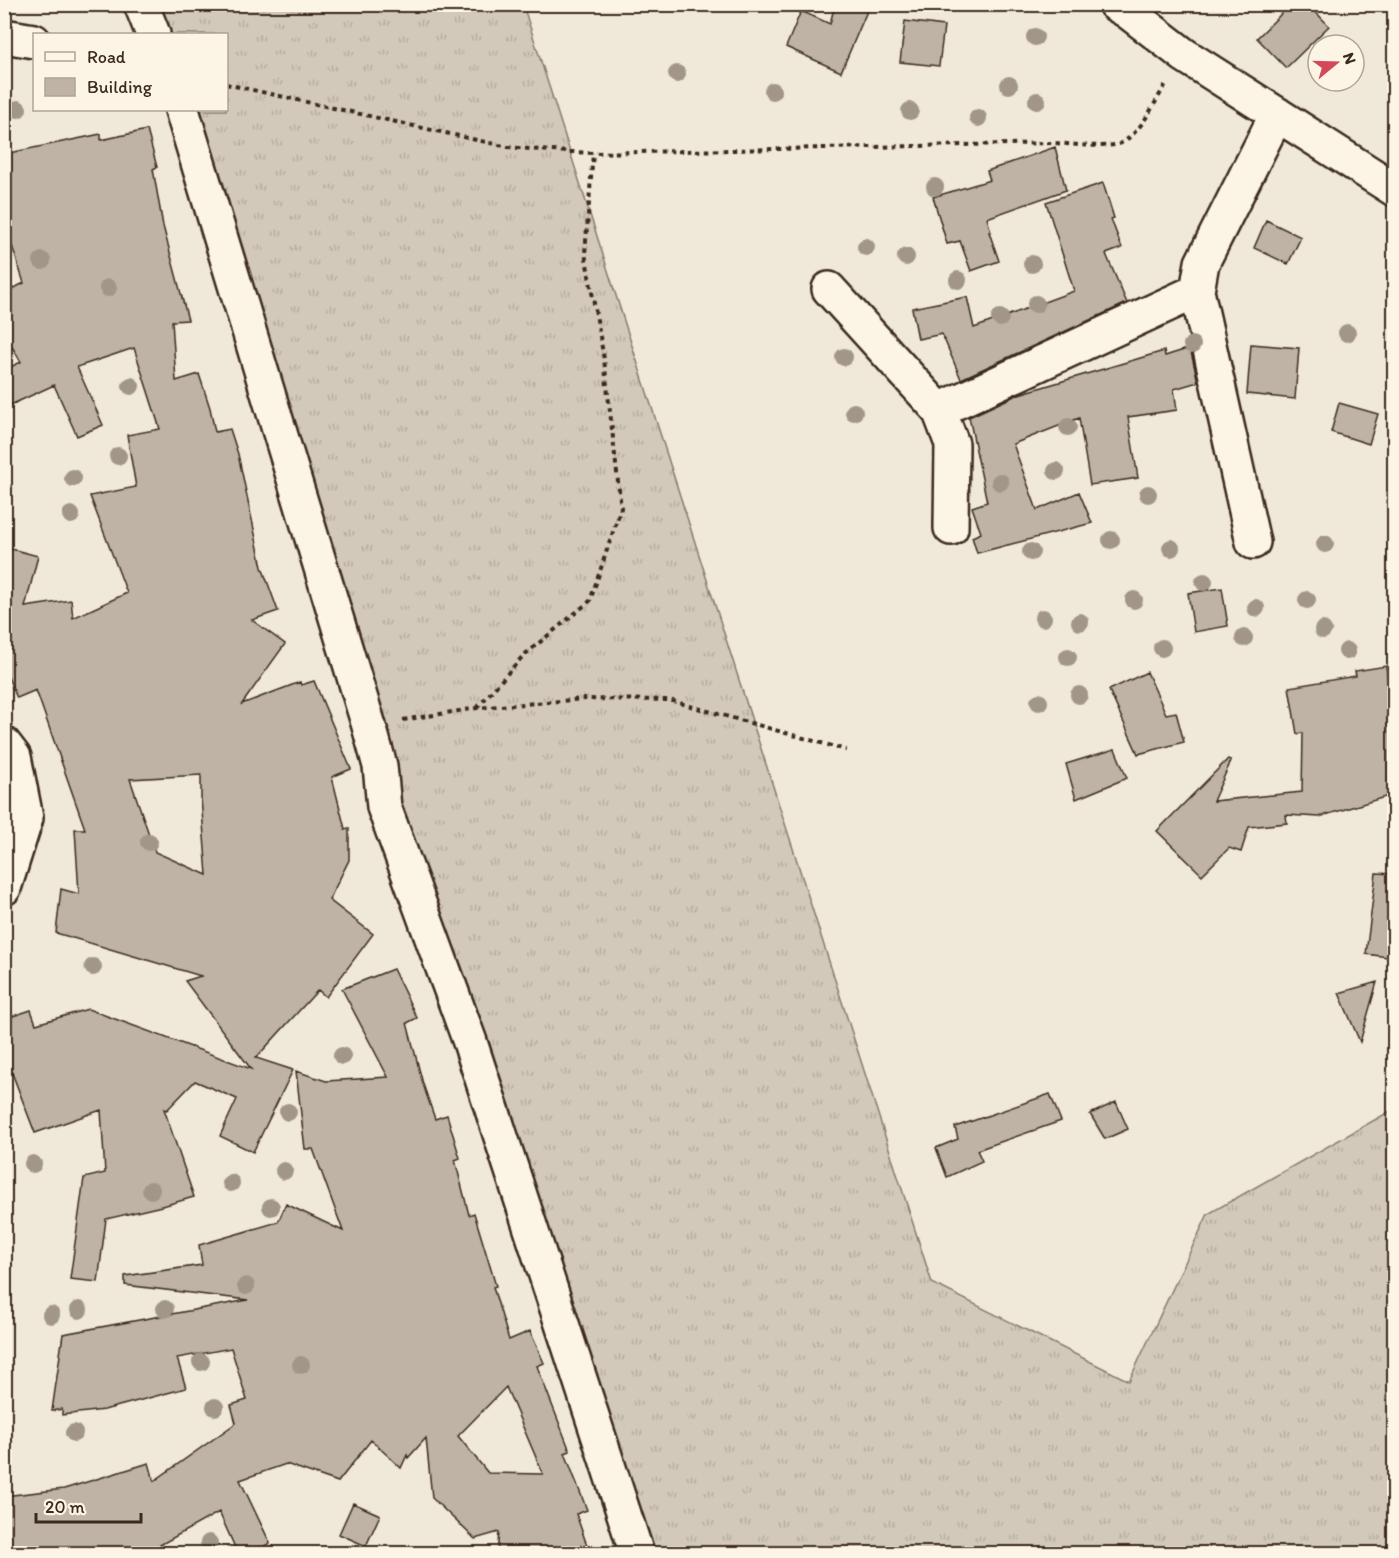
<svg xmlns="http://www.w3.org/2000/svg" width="1399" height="1558" viewBox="0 0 1399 1558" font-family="Itim,sans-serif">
	<defs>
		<pattern id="grass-tufts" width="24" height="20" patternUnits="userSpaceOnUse" patternTransform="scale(1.5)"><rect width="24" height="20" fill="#d2c9ba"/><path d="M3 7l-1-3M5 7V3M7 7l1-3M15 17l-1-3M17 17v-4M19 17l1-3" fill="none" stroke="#b5ad9f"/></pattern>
	</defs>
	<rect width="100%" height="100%" fill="#f0e9d9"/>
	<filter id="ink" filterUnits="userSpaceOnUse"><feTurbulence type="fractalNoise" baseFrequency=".0167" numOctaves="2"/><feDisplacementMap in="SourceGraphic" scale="12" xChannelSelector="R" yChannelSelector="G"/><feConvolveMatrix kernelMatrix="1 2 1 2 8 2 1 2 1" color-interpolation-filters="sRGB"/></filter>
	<g filter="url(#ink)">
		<!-- grass -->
		<path fill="url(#grass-tufts)" stroke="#867a6c" stroke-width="1.5" d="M141 5H523L932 1283 1129 1381 1208 1214 1394 1109V1553H643L470 1042 182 110H226V34H153Z"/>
		<!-- building -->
		<path fill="#beb3a4" stroke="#3b2a1e" stroke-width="1.5" fill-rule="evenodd" d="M835 4H870L841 72 786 47 801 11 830 24Z
			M1291 4H1308L1329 26 1286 68 1257 38Z
			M905 21 944 26 939 66 900 62Z
			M147 130 157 167 153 169 163 226 188 320 172 321 176 381 199 374 210 408 215 432 230 429 238 454 262 567 278 611 252 620 285 644 242 704 300 682 301 685 314 681 351 769 332 777 345 829 349 828V860L329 900 373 934 326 997 318 990 256 1058 293 1070 253 1152 220 1136 237 1099 195 1081 167 1110 164 1109 194 1197 166 1205 106 1219 98 1282 70 1279 84 1178 105 1173 101 1110 35 1133 4 1052V1019L31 1010 36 1024 88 1009 251 1069 185 981 201 976 56 933 61 889 79 894 75 829H85L36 690 17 698 4 668V547L38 556 25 607 71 600 73 618 127 593 90 496 136 487 127 435 160 429 134 348 77 367 103 425 77 436 54 385 4 408V370L21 362 4 333V293L24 283 4 221V154L101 134V140ZM201 775V798L207 875 155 852 130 779Z
			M1055 147 1066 190 987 218 991 232H989L999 261 971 271 960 241 947 244 933 197 990 180 987 171Z
			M1103 183 1114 218 1111 219 1122 248 1106 254 1127 303 961 379 942 334 918 339 912 308 967 297 974 328 1074 291 1046 202Z
			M1266 220 1301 237 1288 264 1254 248Z
			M1251 344 1299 348 1295 399 1247 394Z
			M1190 348 1198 382 1174 389 1177 410 1128 417 1138 478 1090 485 1079 418 1013 444 1037 510 1079 492 1092 523 977 553 972 537 981 533 972 507 987 502 969 417 1019 394 1164 351 1165 356Z
			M1339 403 1378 414 1369 444 1331 432Z
			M1222 588 1228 626 1194 632 1188 593Z
			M1386 666 1391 702 1395 703V794L1319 817 1286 815 1287 823 1249 827 1241 852 1229 848 1202 875 1157 831 1228 759 1231 761 1213 801 1302 792 1303 733 1297 734 1289 687 1356 676 1355 671Z
			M1147 672 1166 714 1176 712 1184 742 1138 754 1109 690Z
			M1115 749 1127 778 1076 799 1066 764Z
			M1376 873 1395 874V958L1366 954Z
			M393 969 417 1018 407 1023 423 1084 435 1119 447 1115 460 1158 455 1160 469 1215 474 1213 496 1286 493 1287 509 1340 530 1331 544 1363 537 1366 570 1451 565 1453 587 1510 576 1514 590 1554H497L499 1532 475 1539 432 1498 426 1438 408 1458 407 1455 401 1468 371 1440 338 1482 286 1464 240 1480 270 1543 250 1554H238L219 1512 144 1554H4V1496L64 1489 149 1463 154 1481 236 1423 231 1405 247 1400 231 1348 177 1358 186 1388 104 1410 62 1415V1409L52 1411 63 1334 248 1300 125 1285V1276L202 1265 199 1245 278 1222 286 1204 343 1231 313 1149H305L296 1071 326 1081 388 1077 342 989ZM506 1387 543 1474 488 1473 458 1436Z
			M1377 982 1360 1042 1339 993Z
			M1050 1094 1061 1121 977 1150 982 1161 947 1177 936 1148 958 1139 955 1127Z
			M1116 1102 1128 1129 1105 1139 1090 1114Z
			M353 1503 380 1515 366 1546 339 1534Z"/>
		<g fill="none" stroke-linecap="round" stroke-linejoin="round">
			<!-- minor casing -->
			<g stroke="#3b2a1e" stroke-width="38">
				<path id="minor" d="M141 4 153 34
					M1115 4 1127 11 1184 55 1394 189
					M4 36 34 41
					M182 110 369 726 380 766 384 807 470 1042 637 1554
					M829 289 939 410 952 444 951 528
					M939 410 1197 291
					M1253 542 1197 291 1202 263 1277 114
					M4 744 14 757 26 818 4 888"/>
			</g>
			<!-- path -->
			<path stroke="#3b2a1e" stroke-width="4" stroke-dasharray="4.5 4.5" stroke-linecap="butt" d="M226 84 508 147 551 151 593 153 1055 143C1069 144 1111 149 1121 143 1142 132 1154 103 1166 84
				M477 708 523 656 590 601 621 508 604 359 585 253 593 153
				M403 720 477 708 584 699 669 700 846 750"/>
			<!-- minor -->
			<use href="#minor" stroke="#fcf5e5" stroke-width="33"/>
		</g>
		<!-- trees -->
		<g fill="#a19688">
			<circle cx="1035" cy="37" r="9"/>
			<circle cx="677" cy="74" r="9"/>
			<circle cx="1009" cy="85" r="9"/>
			<circle cx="773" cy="91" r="9"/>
			<circle cx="1037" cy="101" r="9"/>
			<circle cx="18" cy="109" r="9"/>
			<circle cx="910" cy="111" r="9"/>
			<circle cx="978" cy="118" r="9"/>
			<circle cx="935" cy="187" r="9"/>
			<circle cx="866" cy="247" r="9"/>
			<circle cx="906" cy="257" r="9"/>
			<circle cx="42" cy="261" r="9"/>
			<circle cx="1032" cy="264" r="9"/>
			<circle cx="958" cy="280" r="9"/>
			<circle cx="108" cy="288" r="9"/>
			<circle cx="1036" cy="304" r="9"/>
			<circle cx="1000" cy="318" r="9"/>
			<circle cx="1347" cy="333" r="9"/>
			<circle cx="1192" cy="345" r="9"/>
			<circle cx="844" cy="357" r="9"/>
			<circle cx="131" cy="386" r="9"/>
			<circle cx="854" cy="412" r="9"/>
			<circle cx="1068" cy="427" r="9"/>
			<circle cx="118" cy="456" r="9"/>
			<circle cx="1056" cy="471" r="9"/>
			<circle cx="73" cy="478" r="9"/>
			<circle cx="1000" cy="482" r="9"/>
			<circle cx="1148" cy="494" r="9"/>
			<circle cx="71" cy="515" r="9"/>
			<circle cx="1111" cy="540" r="9"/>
			<circle cx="1325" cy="544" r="9"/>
			<circle cx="1171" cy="548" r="9"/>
			<circle cx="1031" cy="552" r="9"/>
			<circle cx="1204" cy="582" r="9"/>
			<circle cx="1134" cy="600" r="9"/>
			<circle cx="1307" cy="600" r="9"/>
			<circle cx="1256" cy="608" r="9"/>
			<circle cx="1043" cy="618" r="9"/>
			<circle cx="1080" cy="622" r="9"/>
			<circle cx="1323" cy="630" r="9"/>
			<circle cx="1244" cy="638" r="9"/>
			<circle cx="1162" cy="648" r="9"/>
			<circle cx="1347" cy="651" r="9"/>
			<circle cx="1068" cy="657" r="9"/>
			<circle cx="1079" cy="695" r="9"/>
			<circle cx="1039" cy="702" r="9"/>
			<circle cx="149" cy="842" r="9"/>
			<circle cx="93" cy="967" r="9"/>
			<circle cx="342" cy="1056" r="9"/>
			<circle cx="288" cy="1112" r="9"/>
			<circle cx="33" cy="1164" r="9"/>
			<circle cx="284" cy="1171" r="9"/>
			<circle cx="231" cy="1183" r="9"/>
			<circle cx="151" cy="1190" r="9"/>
			<circle cx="271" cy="1207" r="9"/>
			<circle cx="246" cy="1286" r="9"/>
			<circle cx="165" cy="1309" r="9"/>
			<circle cx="79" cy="1310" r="9"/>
			<circle cx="51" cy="1315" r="9"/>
			<circle cx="201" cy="1362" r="9"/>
			<circle cx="301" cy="1365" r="9"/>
			<circle cx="215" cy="1407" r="9"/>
			<circle cx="74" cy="1433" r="9"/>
			<circle cx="209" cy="1543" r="9"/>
		</g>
	</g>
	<!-- margin -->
	<rect width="1399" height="1558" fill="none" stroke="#fcf5e5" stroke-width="24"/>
	<rect x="12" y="12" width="1375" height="1534" fill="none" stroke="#3b2a1e" stroke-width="2" filter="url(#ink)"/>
	<!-- legend -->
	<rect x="33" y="33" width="195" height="78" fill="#fcf5e5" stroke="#afa495" stroke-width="1.5"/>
	<rect x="45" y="52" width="30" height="9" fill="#fcf5e5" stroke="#afa495" stroke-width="1.5"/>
	<text x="87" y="63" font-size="18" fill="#3b2a1e">Road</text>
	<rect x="45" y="78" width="30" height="18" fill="#beb3a4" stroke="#afa495" stroke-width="1.5"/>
	<text x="87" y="93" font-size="18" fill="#3b2a1e">Building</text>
	<!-- north arrow -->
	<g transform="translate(1336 63) rotate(71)"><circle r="28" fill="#fcf5e5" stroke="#afa495" stroke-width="1.5"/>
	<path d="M0-4.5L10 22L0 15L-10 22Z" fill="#d1495b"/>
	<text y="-9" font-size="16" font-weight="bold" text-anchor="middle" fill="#3b2a1e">N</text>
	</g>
	<!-- scale -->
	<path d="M36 1513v9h105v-9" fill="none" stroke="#3b2a1e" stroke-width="3"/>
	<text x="45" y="1513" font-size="18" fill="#3b2a1e" stroke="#fcf5e5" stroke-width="4.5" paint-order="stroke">20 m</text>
</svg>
